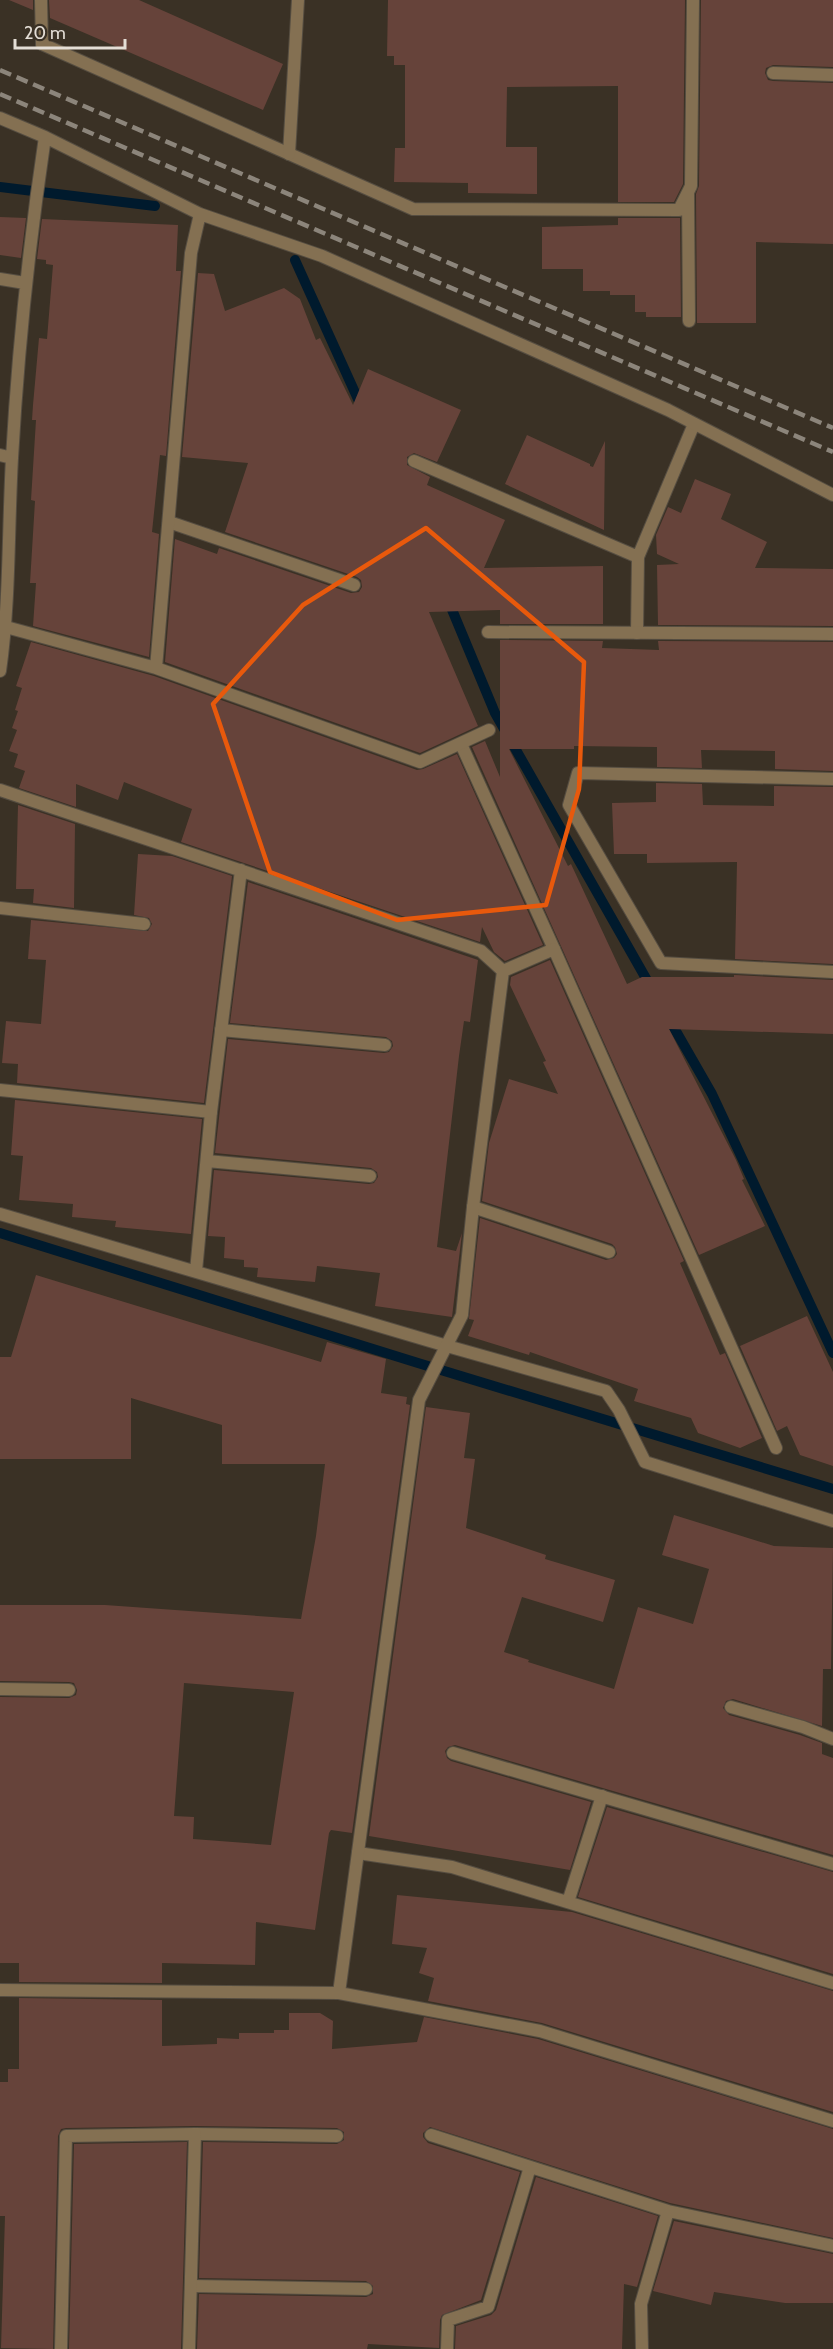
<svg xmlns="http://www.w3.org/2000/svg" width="833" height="2349" viewBox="0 0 833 2349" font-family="Cabin,sans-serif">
	<rect width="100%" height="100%" fill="#3a3125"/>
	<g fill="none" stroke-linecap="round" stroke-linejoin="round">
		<!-- stream -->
		<path stroke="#001a2d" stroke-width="10" d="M0 187 155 206
			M295 260 362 408
			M448 600 495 713 652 989
			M669 1019 712 1094 833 1353
			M0 1233 418 1363 833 1489"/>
	</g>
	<!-- building -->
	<path fill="#66433a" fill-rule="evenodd" d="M9 0H33V10Z
		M49 0H139L283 64 263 110 50 18Z
		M388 0H685L683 184 674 202H618V86L507 87 506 147H537V194L468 193V183L394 182 395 148H405V65H394V56H387Z
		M701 0H833V67L773 65 766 68 765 73 768 80 773 81 833 83V244L756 242V323H697L696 194 699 186Z
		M0 217 26 218 21 258 0 255Z
		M618 218H680L681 317H646V312H635V295H610V291H583V269H542V227L618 225Z
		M42 219 178 225 176 271H181L166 456 160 455 152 532 159 534 149 657 33 626 36 583H30L35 501 31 500 36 420H32L33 405 39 338 47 339 53 265 46 264V260L37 259Z
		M198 273 214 274 225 311 284 288 300 299 316 340 320 338 353 405 368 369 461 410 437 462 414 453 407 457V465L430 477 427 485 505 520 484 568 603 566V624H500V610L429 612 478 726 420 753 165 662 175 539 217 554 219 548 351 593 359 592 362 587 361 580 357 577 225 532 248 463 182 457Z
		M527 435 590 464V466L593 467 605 441 604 530 505 484Z
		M695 479 731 494 721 519 767 542 755 568 833 569V626L658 625 657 565 679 564 657 554 656 535 668 507 681 513Z
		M500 640 603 641 602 648 659 650 658 641 833 642V771L775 769V751L701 750 702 768 657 767V747L574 746V749H509L568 866 571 864 627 984 642 977H734V975L833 980V1034L669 1029 736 1160 744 1179 742 1180 765 1226 699 1255 472 747 485 741 500 777Z
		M31 642 154 676 417 770 423 769 457 754 543 945 505 961 494 952 482 927 480 942 181 842 192 809 124 782 118 800 76 784V807L19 788 25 771 14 767 18 754 9 751 17 730 12 728 18 711 15 710 22 688 16 686Z
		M656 783 702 784 703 805 774 806V786L833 787V964L735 959 737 862 647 863V854H614L612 803 656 802Z
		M18 805 75 824 74 908 33 903 34 889H16Z
		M138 854 172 856 232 876 204 1103 17 1083 18 1064 2 1063 6 1021 41 1024 46 960 28 959 31 920 148 931 152 924 149 918 134 915Z
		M248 882 478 960 470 1022 464 1021 459 1056 437 1247 456 1251 462 1233 452 1317 375 1306 380 1273 317 1266 315 1282 257 1277 258 1268 244 1267V1260L224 1258 225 1237 208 1236 214 1170 369 1184 374 1183 378 1177 377 1172 371 1168 215 1153 228 1039 384 1053 389 1052 393 1046 392 1041 386 1037 230 1023Z
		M550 960 684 1261 680 1263 720 1355 725 1353 762 1438 740 1448 698 1433 691 1418 634 1401 638 1389 530 1352 529 1355 468 1336 474 1320 469 1319 480 1218 606 1260 614 1258 617 1254 615 1247 612 1244 482 1201 489 1143 509 1079 558 1094 543 1062 546 1061 510 985 511 977Z
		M15 1100 202 1119 191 1234 115 1227 116 1221 72 1217 73 1204 19 1200 23 1156 11 1155Z
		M36 1275 321 1362 327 1342 386 1359 381 1393 407 1397 406 1404 410 1405 352 1833 331 1830 329 1833 315 1930 256 1922 255 1965 162 1963V1983L19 1982V1963H0V1697L69 1698 76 1695 77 1690 74 1683 69 1682 0 1681V1605H105L301 1619 316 1536 325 1464H222V1425L131 1398V1459H0V1357H11ZM184 1683 294 1692 271 1845 193 1839 194 1817 174 1816Z
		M807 1316 833 1372V1466L800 1455 787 1426 777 1431 740 1346Z
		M426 1407 470 1413 464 1458 475 1459 466 1528 546 1555 545 1559 615 1580 603 1622 522 1597 504 1652 529 1660 528 1662 614 1689 638 1607 693 1624 709 1569 662 1555 674 1515 774 1546 833 1548 831 1669H823L822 1726 733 1699 726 1701 723 1708 729 1715 800 1735 822 1743V1754L833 1758V1855L455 1745 448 1747 445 1751 447 1758 451 1761 591 1802 570 1870 369 1836Z
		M607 1807 833 1872V1974L578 1897Z
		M397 1895 572 1912 833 1991V2112L542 2023 428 2001 434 1978 419 1973 427 1948 392 1944Z
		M19 1998 162 2000V2046L217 2044V2038L239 2039V2033H274V2030H289V2013H320L333 2021 332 2049 417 2042 424 2017 538 2039 833 2129V2238L670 2203 430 2127 423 2133V2137L428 2143 520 2172 481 2300 442 2315 440 2320 439 2348 368 2344 367 2349H197L199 2294 366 2297 373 2294V2286L366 2281 199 2278 203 2142 337 2144 344 2140V2132L337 2128 195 2126 66 2128 61 2129 58 2136 53 2349 1 2348 5 2216H0V2082H8V2069H19Z
		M187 2142 181 2349H69L74 2144Z
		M536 2177 658 2216 637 2287 624 2284 622 2349H455L456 2326 491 2315 496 2310Z
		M674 2221 833 2254V2303H785L714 2292 711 2305 653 2291Z"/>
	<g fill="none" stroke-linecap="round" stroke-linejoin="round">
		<!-- service casing -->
		<g stroke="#554d41" stroke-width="14">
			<path id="service" d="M42 44 413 209 679 210 691 186 693 0
				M773 73 833 75
				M688 193 689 321
				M414 461 638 557
				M169 522 354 585
				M637 633 638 557 694 424
				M461 744 554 949
				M221 1030 385 1045
				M207 1161 370 1176
				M473 1207 609 1252
				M0 1214 447 1346
				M196 1271 211 1112
				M0 1689 69 1690
				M731 1707 803 1727 833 1739
				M358 1853 452 1867 833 1983
				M568 1902 602 1796
				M195 2134 337 2136
				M191 2286 366 2289"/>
		</g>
		<!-- minor casing -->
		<g stroke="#554d41" stroke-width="14">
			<path id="minor" d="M41 0 42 44
				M0 118 45 137C29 244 18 351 12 458 8 529 10 601 0 671
				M45 137 200 214 322 256 668 410 833 495
				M289 154 298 0
				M0 279 25 283
				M0 455 12 458
				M6 627 156 668 420 762 489 730
				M488 632 833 634
				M156 668 191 253 200 214
				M833 779 578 773 569 805 661 963 833 972
				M0 790 481 951 503 971 473 1207 462 1315 419 1400 339 1993
				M0 908 144 924
				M503 971 554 949 776 1448
				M0 1090 211 1112 241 870
				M447 1346 606 1391 619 1410 645 1462 833 1521
				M453 1753 833 1864
				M0 1990 339 1993 540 2031 833 2121
				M431 2135 668 2211
				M61 2349 66 2136 195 2134 189 2349
				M447 2349 448 2320 488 2307 530 2167
				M642 2349 641 2304 668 2211 833 2246"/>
		</g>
		<!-- service -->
		<use href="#service" stroke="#847052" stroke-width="12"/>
		<!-- minor -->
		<use href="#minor" stroke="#847052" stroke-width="12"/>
		<!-- rail -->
		<path stroke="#8c857b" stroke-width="4.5" stroke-dasharray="12 6" stroke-linecap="butt" d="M0 70 833 428
			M0 94 833 452"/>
	</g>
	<!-- marked area -->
	<path fill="none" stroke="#e8590c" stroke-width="4.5" stroke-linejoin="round" d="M426 528 584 662 579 789 546 905 397 920 270 872 213 704 303 605Z"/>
	<!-- scale -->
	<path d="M15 39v9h110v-9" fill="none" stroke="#e4ded6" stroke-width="3"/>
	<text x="24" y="39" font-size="18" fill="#e4ded6" stroke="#3a3125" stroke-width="4.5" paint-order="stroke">20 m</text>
</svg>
